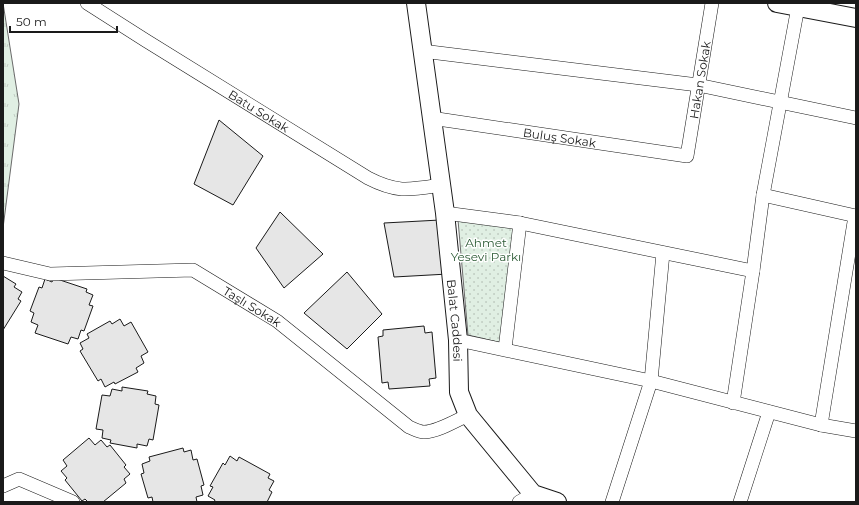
<svg xmlns="http://www.w3.org/2000/svg" width="859" height="505" viewBox="0 0 859 505" font-family="Montserrat,sans-serif">
	<defs>
		<pattern id="grass-tufts" width="24" height="20" patternUnits="userSpaceOnUse"><rect width="24" height="20" fill="#e0efe3"/><path d="M3 7l-1-3M5 7V3M7 7l1-3M15 17l-1-3M17 17v-4M19 17l1-3" fill="none" stroke="#c0ccc2"/></pattern>
		<pattern id="park-dots" width="8" height="8" patternUnits="userSpaceOnUse"><rect width="8" height="8" fill="#e0efe3"/><path d="M2 2h.1M6 6h.1" fill="none" stroke="#c0ccc2" stroke-width="1.8" stroke-linecap="round"/></pattern>
	</defs>
	<rect width="100%" height="100%" fill="#fff"/>
	<!-- grass -->
	<path fill="url(#grass-tufts)" stroke="#6a6a6a" d="M3 3 19 104 3 228Z"/>
	<!-- park -->
	<path fill="url(#park-dots)" stroke="#6a6a6a" d="M458 220 515 226 502 343 468 335Z"/>
	<!-- building -->
	<path fill="#e6e6e6" stroke="#1a1a1a" d="M219 120 263 156 233 205 194 184Z
		M280 212 323 254 284 288 256 248Z
		M440 220 448 274 394 277 384 223Z
		M347 272 382 314 347 349 304 313Z
		M3 276 16 284 14 287 22 292 18 299 21 301 3 330Z
		M54 278 87 289 86 292 93 295 89 305 93 306 84 331 81 330 78 339 71 337 68 344 35 333 38 325 31 322 34 313 30 311 39 287 42 288 45 279 52 282Z
		M120 319 124 326 131 322 148 352 141 356 144 363 136 368 138 372 115 384 114 382 105 387 101 379 98 381 80 351 83 349 80 343 89 338 87 334 110 321 112 324Z
		M424 326 425 333 432 332 436 378 429 379 430 386 389 389 388 382 382 383 378 337 383 336V330Z
		M122 387 148 391 147 394 156 396 155 404 159 405 153 440 149 439 147 446 137 444V448L110 443 111 440 102 438 103 430 96 429 102 395 110 396 112 389 122 391Z
		M89 438 95 445 101 440 107 447 110 445 126 465 124 467 130 474 124 479 126 483 103 502H88L85 499 82 501 65 480 67 478 61 471 67 466 63 460Z
		M183 448 184 452 191 450 193 460 197 459 204 485 201 486 203 495 196 497 197 502H153L152 497 148 498 141 474 144 473 142 464 150 461 149 457Z
		M230 456 237 461 239 457 270 474 268 478 274 481 269 490 272 492 267 502H214L215 500 208 496 213 487 210 486 223 463 225 465Z"/>
	<g fill="none" stroke-linecap="round" stroke-linejoin="round">
		<!-- street casing -->
		<g stroke="#1a1a1a" stroke-width="14">
			<g id="street">
				<path id="s1" d="M87 3 145 40 368 178C397 193 409 190 441 185"/>
				<path d="M422 51 698 85 856 118"/>
				<path id="s2" d="M431 118 687 156 712 3"/>
				<path d="M763 195 856 216"/>
				<path d="M445 213 520 223 753 271"/>
				<path id="s3" d="M3 263 50 274 193 270 277 321 409 427C414 429 419 432 424 432 437 432 457 420 468 415"/>
				<path d="M458 340 651 381 821 425 856 431"/>
				<path d="M505 349 520 223"/>
				<path d="M733 403 753 271 763 195 798 7"/>
				<path d="M821 425 855 216"/>
				<path d="M3 486 19 479 73 502"/>
				<path d="M519 502 533 494"/>
				<path d="M612 502 651 381 663 253"/>
				<path d="M740 502 769 412"/>
			</g>
		</g>
		<!-- secondary casing -->
		<g stroke="#1a1a1a" stroke-width="20">
			<g id="secondary">
				<path id="s4" d="M416 3 445 213 458 340 459 392 468 415 533 494 557 502"/>
				<path d="M777 3 856 18"/>
			</g>
		</g>
		<!-- street -->
		<use href="#street" stroke="#fff" stroke-width="13"/>
		<!-- secondary -->
		<use href="#secondary" stroke="#fff" stroke-width="18"/>
	</g>
	<g text-anchor="middle" dominant-baseline="central" stroke-width="3" stroke-linejoin="round" paint-order="stroke">
		<!-- street labels -->
		<g font-size="12" fill="#1a1a1a" stroke="#fff">
			<text stroke="none"><textPath href="#s2" startOffset="336">Hakan Sokak</textPath></text>
			<text stroke="none"><textPath href="#s1" startOffset="203">Batu Sokak</textPath></text>
			<text stroke="none"><textPath href="#s2" startOffset="130">Buluş Sokak</textPath></text>
			<text stroke="none"><textPath href="#s3" startOffset="261">Taşlı Sokak</textPath></text>
			<text stroke="none"><textPath href="#s4" startOffset="320">Balat Caddesi</textPath></text>
		</g>
		<!-- park labels -->
		<g font-size="12" fill="#2b5a34" stroke="#fff">
			<text x="486" y="242">Ahmet<tspan x="486" dy="14">Yesevi Parkı</tspan></text>
		</g>
	</g>
	<!-- border -->
	<rect width="859" height="505" fill="none" stroke="#1a1a1a" stroke-width="8"/>
	<!-- scale -->
	<path d="M10 26v6h107v-6" fill="none" stroke="#1a1a1a" stroke-width="2"/>
	<text x="16" y="26" font-size="12" fill="#1a1a1a" stroke="#ffffff" stroke-width="3" paint-order="stroke">50 m</text>
</svg>
